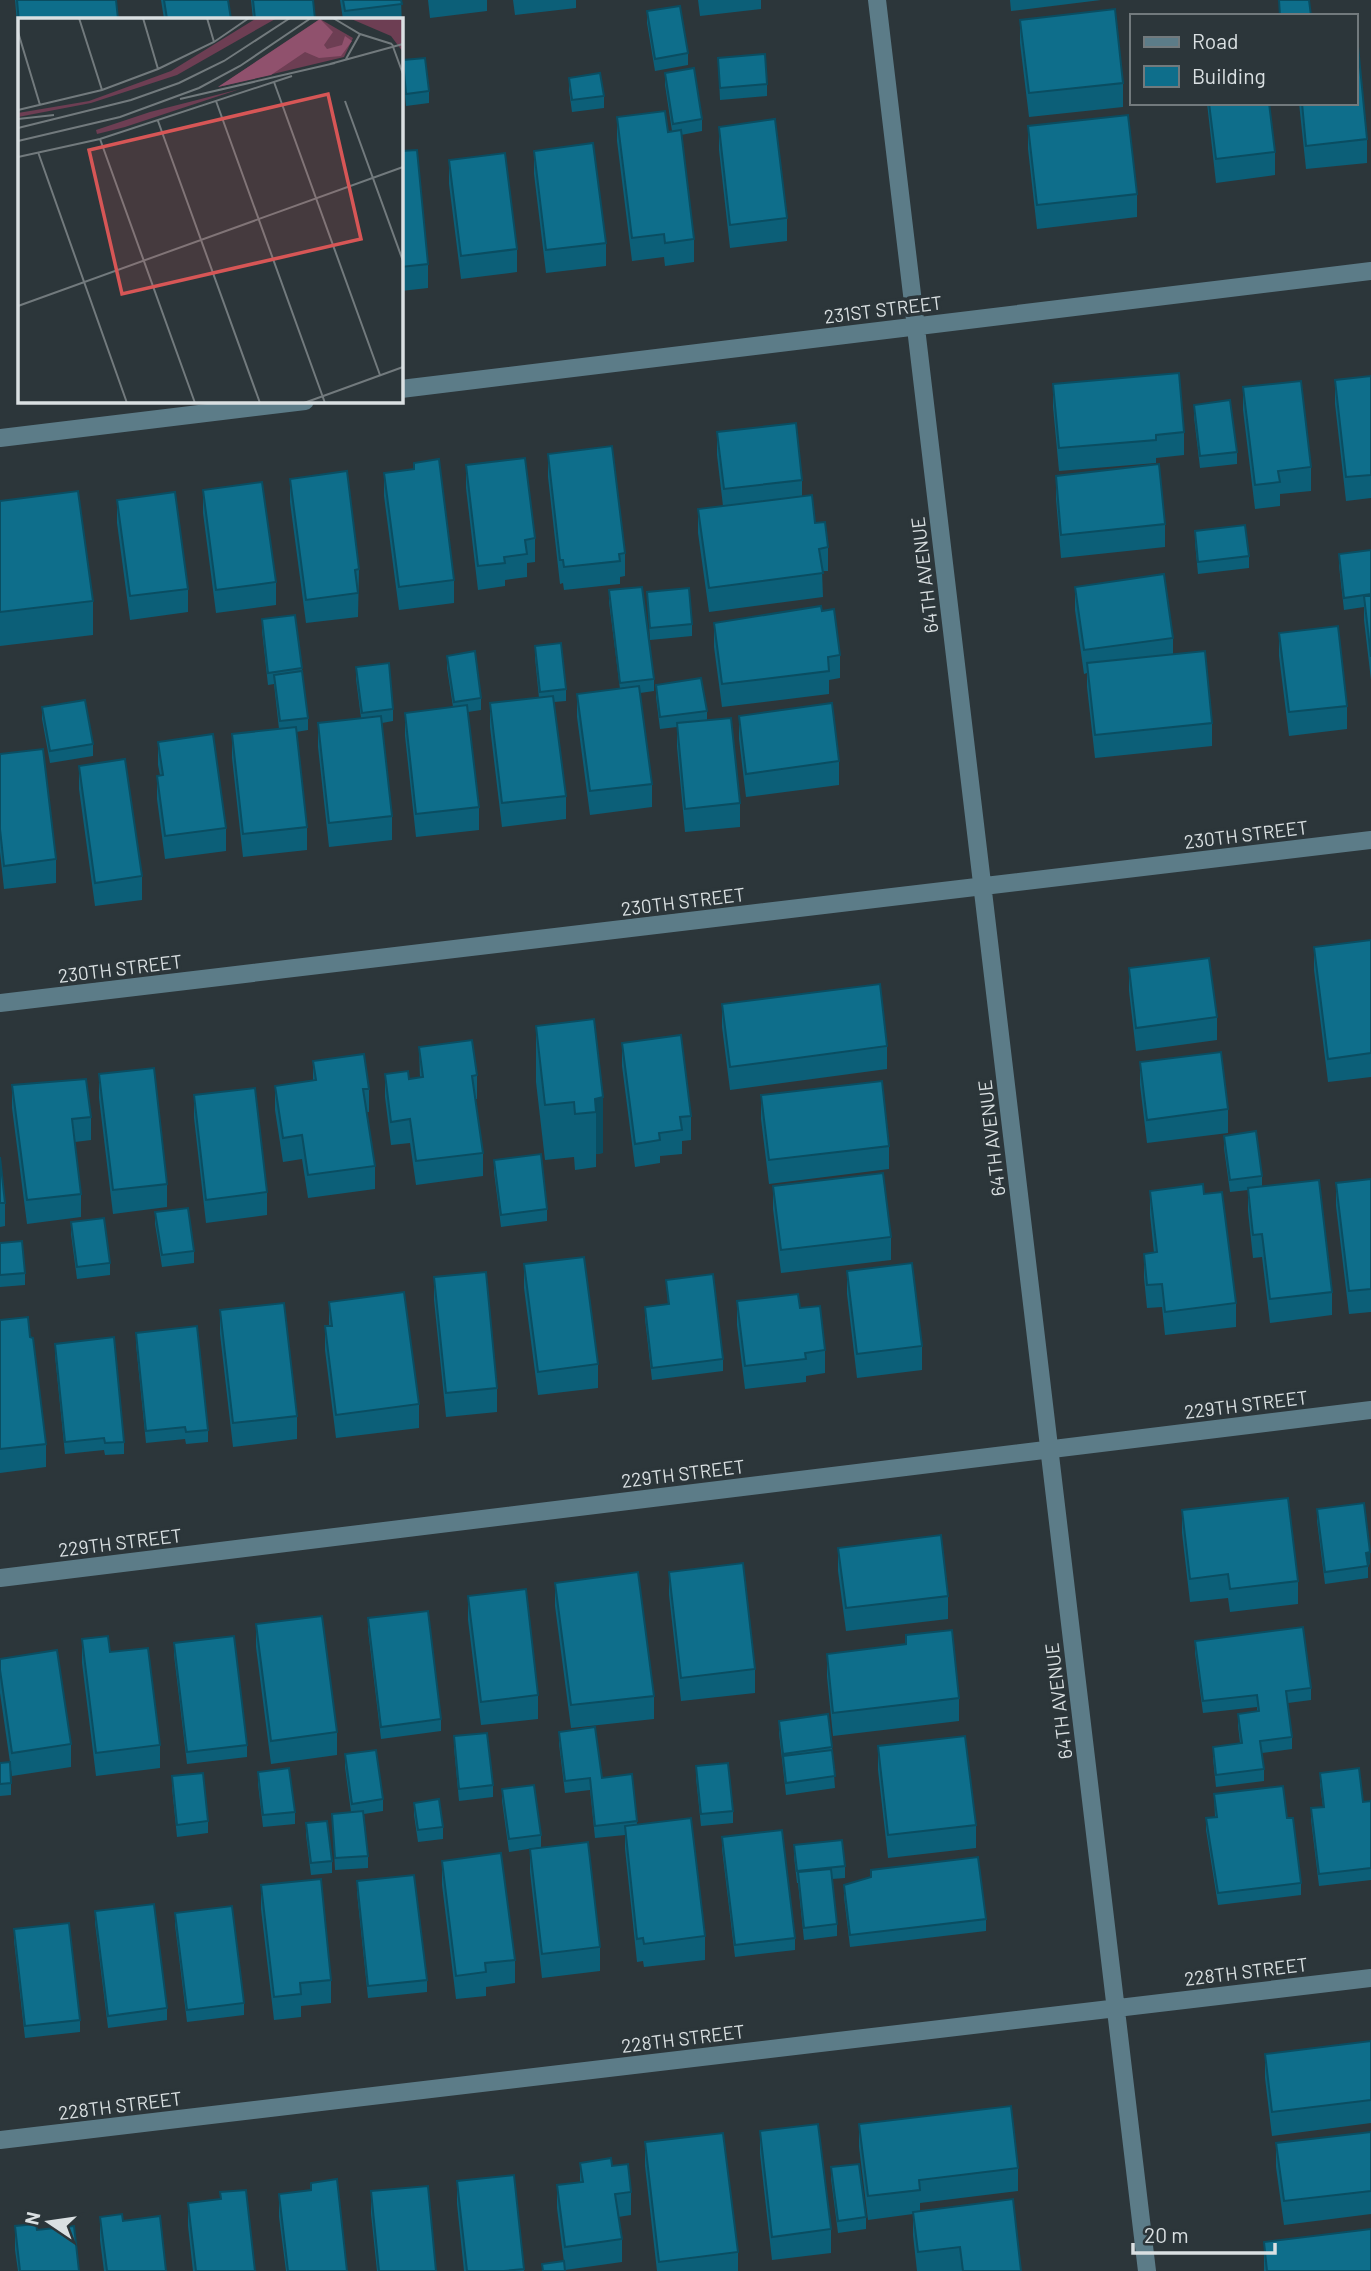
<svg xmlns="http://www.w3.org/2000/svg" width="1371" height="2271" viewBox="0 0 1371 2271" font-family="Barlow,sans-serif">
	<rect width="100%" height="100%" fill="#2c363a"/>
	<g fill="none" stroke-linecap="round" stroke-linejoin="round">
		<!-- minor -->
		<path stroke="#5c7c88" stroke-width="18" d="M877 0 1147 2271
			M401 389 1371 271
			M0 438 305 401
			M0 1003 1371 840
			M0 1578 1371 1410
			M0 2140 1371 1978"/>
	</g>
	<!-- wall -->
	<path fill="#0c5f78" d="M15 0H116L19 19V47Z
		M161 0H228L231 19H164Z
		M251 0H313L315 19H253Z
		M340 0H401L402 27 401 19H343Z
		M428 0H487V11L430 18Z
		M513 0H576V8L515 15Z
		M698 0H761V9L700 16Z
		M1010 0H1101L1011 11Z
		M647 11 688 53V65L655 71 647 23Z
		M1020 20 1123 83V107L1029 117 1020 43Z
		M718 58 767 84V96L720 100Z
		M403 60 429 91V103L406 106 403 72Z
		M665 73 702 119V131L681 135 694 239V262L665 266 664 257 632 261 617 141V117L668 132 672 131 665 85Z
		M569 78 604 96V108L572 112 569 90Z
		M1207 103H1269L1275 152V175L1216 183Z
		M1299 103H1355L1367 139V163L1306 169Z
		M1028 126 1137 194V217L1037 229 1028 149Z
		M719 127 787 218V241L730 248 719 150Z
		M401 151 428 264V288L401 291Z
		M534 151 606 243V266L546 273 534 174Z
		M449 160 517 249V272L461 279 449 184Z
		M1371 376V498L1346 501 1335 404V380Z
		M1053 384 1184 432V455L1156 458V463L1059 471 1053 407Z
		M1243 387 1311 467V491L1280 494V506L1255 509 1243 410Z
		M1194 405 1237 452V464L1200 468 1194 417Z
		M717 432 802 480V496L828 547V571H822L823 597 709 612 698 533V509L723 506 717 455Z
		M548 454 625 553V576L620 577V584L564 590 563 583 560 584 548 477Z
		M414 463 454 580V603L399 610 384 496V473L414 469Z
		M466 465 535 538V562L527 563V577L505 580V586L478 590 466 488Z
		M1056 476 1165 524V547L1061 558 1056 499Z
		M290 479 359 569 358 617 306 623 290 502Z
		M203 490 276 582V605L216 613 203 513Z
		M117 500 188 589V612L130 620 117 523Z
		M0 501 93 601V635L0 646Z
		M1195 531 1249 556V568L1198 574 1195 543Z
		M1371 550V680L1364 620V607L1344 610 1339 566V554Z
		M1075 587 1173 638V654L1212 723V746L1095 758 1087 687V673L1084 674 1075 610Z
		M609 590 654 679V691L640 693 652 784V807L590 815 577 717V694L620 689 609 602Z
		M647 592 692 624V636L650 640Z
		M295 615 308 718V730L296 732 307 827V850L243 857 232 758V734L279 729 274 684 268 685 262 631V619Z
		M714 623 840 655V678L829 680V694L722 707 714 647Z
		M1279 633 1347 706V729L1289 736 1279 656Z
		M535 646 566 689V701L554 702 566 796V819L502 827 490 727V703L539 698 535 658Z
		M447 656 481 698V710L468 712 479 807V830L416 837 405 736V713L453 707 447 668Z
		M356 667 393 709V721L382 723 392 816V840L329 847 318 747V723L361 718 356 679Z
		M656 685 707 711V720L740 803V827L685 832 677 747V727L660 729 656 697Z
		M42 707 93 744V756L50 763 42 719Z
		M739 716 839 761V785L746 797 739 739Z
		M158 742 226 828V851L165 859 157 799V776L160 775 158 765Z
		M0 754 56 859V883L4 889 0 852Z
		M79 766 142 876V900L95 906 79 789Z
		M1371 940V1077L1328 1082 1314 970V947Z
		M1129 968 1217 1017V1040L1136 1051 1129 991Z
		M722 1004 887 1046V1069L730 1090 722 1027Z
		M594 1019 603 1153 596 1154V1167L575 1170 574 1157 545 1160 536 1082V1026Z
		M622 1043 691 1116V1140L682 1141V1154L660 1156V1163L635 1167 622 1066Z
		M419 1047 477 1075V1099H475L483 1153V1176L416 1185 410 1143 391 1145 385 1097V1074L409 1079 420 1078Z
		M313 1061 369 1089V1112H367L375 1166V1189L308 1198 302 1159 283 1162 275 1110V1086L313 1081Z
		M1140 1062 1228 1109V1133L1147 1143 1140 1085Z
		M99 1074 167 1184V1207L113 1214 99 1098Z
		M12 1085 91 1117V1140L75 1142 81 1194V1217L27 1224 12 1108Z
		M194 1095 267 1192V1215L206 1223 194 1118Z
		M761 1095 889 1146V1169L769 1184 761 1119Z
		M1224 1136 1262 1176V1186L1332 1292V1315L1270 1323 1262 1257 1253 1258 1248 1211V1190L1230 1192 1224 1148Z
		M0 1157 5 1203V1226L0 1227Z
		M494 1160 547 1209V1221L501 1227 494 1172Z
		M1371 1179V1312L1349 1314 1336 1206V1183Z
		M773 1186 891 1237V1260L781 1273 773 1209Z
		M1150 1191 1204 1194 1236 1303V1327L1165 1335 1162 1307 1147 1308 1144 1278V1254L1154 1253 1150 1215Z
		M155 1212 194 1251V1263L162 1267 155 1224Z
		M71 1222 110 1263V1275L77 1279 71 1234Z
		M0 1243 25 1273V1285L0 1287Z
		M524 1264 598 1364V1388L538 1395 524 1288Z
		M847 1271 922 1346V1370L857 1378 847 1294Z
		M434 1277 497 1388V1412L446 1417 434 1300Z
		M666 1280 723 1359V1371L652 1380 645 1319V1307L668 1304Z
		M737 1301 800 1308 825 1350V1373L806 1376V1382L745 1389 737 1325Z
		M329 1302 419 1404V1428L336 1438 325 1350V1326H329Z
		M220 1310 297 1416V1439L233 1447 220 1334Z
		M0 1320 30 1337 46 1444V1467L0 1473Z
		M136 1333 208 1430V1442L186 1444 185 1439 146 1443 136 1345Z
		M55 1344 124 1442V1454L105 1455 104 1450 65 1454 55 1356Z
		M1317 1509 1370 1564 1368 1565V1578L1325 1584 1317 1521Z
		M1182 1510 1298 1581V1604L1230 1612 1228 1598 1190 1602 1182 1533Z
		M838 1548 948 1596V1619L846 1631 838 1571Z
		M669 1572 755 1669V1693L681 1701 669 1595Z
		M555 1583 654 1696V1719L571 1728 555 1606Z
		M468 1596 538 1695V1719L481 1725 468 1620Z
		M368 1618 441 1719V1731L381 1739 368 1630Z
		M256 1624 337 1732V1755L271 1764 256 1647Z
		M82 1639 110 1652 160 1745V1768L96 1776 82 1663Z
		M1195 1641 1311 1688V1700L1288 1703 1292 1737V1749L1262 1753 1264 1769V1781L1216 1787 1213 1759V1747L1240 1743 1238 1726V1714L1257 1711V1707L1203 1713 1195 1653Z
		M174 1643 247 1745V1757L187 1764 174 1655Z
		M827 1654 959 1698V1721L833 1736 827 1677Z
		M0 1659 71 1744V1767L12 1776 0 1693Z
		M779 1721 832 1747 835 1788 786 1795 779 1733Z
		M559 1732 602 1778 632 1774 637 1824 705 1936V1960L644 1967 643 1961 637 1962 625 1849V1835L595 1838 590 1790 565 1793 559 1744Z
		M454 1736 493 1785V1797L459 1801 454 1748Z
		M878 1746 976 1825V1848L888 1858 878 1770Z
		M345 1754 383 1799V1811L364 1814 368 1856V1868L335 1870 332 1814 351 1812 345 1767Z
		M0 1763 11 1783V1795L0 1796Z
		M696 1766 733 1811V1823L701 1826 696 1778Z
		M258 1772 295 1812V1824L263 1827 258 1784Z
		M1320 1773 1363 1802 1371 1801V1880L1319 1886 1311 1820V1808L1323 1807 1320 1785Z
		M172 1776 208 1821V1833L177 1837 172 1788Z
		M502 1789 541 1835V1847L509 1852 502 1801Z
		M1214 1794 1287 1818 1301 1883V1895L1218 1905 1206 1830V1818L1215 1817Z
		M414 1803 443 1827V1839L418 1842 414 1815Z
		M306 1823 332 1861V1873L311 1875 306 1835Z
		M722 1837 795 1938V1950L735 1957 722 1849Z
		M794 1845 845 1866V1878L832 1879 837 1924V1936L804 1940 798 1883H797L794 1857Z
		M530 1849 600 1947V1971L542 1978 530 1872Z
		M442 1861 515 1960V1983L486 1987V1996L456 1999 442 1885Z
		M871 1877 986 1919V1931L850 1947 844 1897V1885Z
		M357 1881 427 1980V1992L368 1998 357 1893Z
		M261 1885 331 1980V2003L301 2006V2017L274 2020 261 1909Z
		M95 1911 167 2008V2020L108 2028 95 1923Z
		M175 1913 244 2003V2015L187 2022 175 1925Z
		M14 1929 80 2020V2032L25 2038 14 1941Z
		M1371 2041V2123L1272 2136 1265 2078V2054Z
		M859 2124 1018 2168V2191L920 2203V2211L1021 2271H917L913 2235V2214L868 2220 859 2147Z
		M760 2131 831 2229V2253L772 2260 760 2154Z
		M1371 2132V2214L1284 2225 1276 2167V2143Z
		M645 2142 738 2252V2271H657L645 2166Z
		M580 2163 612 2166 631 2192V2215L618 2217 622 2239V2262L565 2270 557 2208V2185L580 2182Z
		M831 2167 866 2217V2229L838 2233 831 2179Z
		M514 2175 524 2271H464L457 2204V2181Z
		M311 2183 347 2271H286L279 2217V2194L311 2190Z
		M371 2191 436 2271H377L371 2214Z
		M220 2192 255 2271H193L188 2226V2203L220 2200Z
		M100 2217 123 2221 166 2271H104L100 2240Z
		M15 2226 37 2230 79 2271H18L15 2250Z
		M1264 2242 1371 2271H1264Z"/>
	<!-- shaded-wall -->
	<path fill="#0a4d61" d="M603 1097V1153L596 1154V1112L595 1099Z
		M1370 1552V1564L1366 1565V1553Z"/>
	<!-- building -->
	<path fill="#0e6e8b" stroke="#0a4d61" stroke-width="2" d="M17 0H116L118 19H19V23Z
		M164 0H228L231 19H167Z
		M253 0H313L315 19H255Z
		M343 0H401L402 4 345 11Z
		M1279 0H1309L1311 16H1280Z
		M680 6 688 53 655 59 647 11Z
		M1115 9 1123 83 1029 93 1020 20Z
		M1355 36H1357L1367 139 1306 146 1302 103H1355Z
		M765 54 767 84 720 88 718 58Z
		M425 58 429 91 406 94 403 60Z
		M694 68 702 119 673 124 665 73Z
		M600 73 604 96 572 100 569 78Z
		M1209 103H1269L1275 152 1216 159Z
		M665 111 668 132 681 130 694 239 665 243 664 234 632 238 617 117Z
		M1128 115 1137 194 1037 205 1028 126Z
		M775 119 787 218 730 225 719 127Z
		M593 143 606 243 546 250 534 151Z
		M417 150 428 264 401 267V151Z
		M505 153 517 249 461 256 449 160Z
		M1179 373 1184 432 1156 435V440L1059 448 1053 384Z
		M1371 376V475L1346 477 1335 380Z
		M1301 381 1311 467 1278 471 1280 482 1255 485 1243 387Z
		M1230 400 1237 452 1200 456 1194 405Z
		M796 423 802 480 724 489 717 432Z
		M612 446 625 553 619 554 620 561 564 567 563 560H560L548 454Z
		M525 458 535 538 525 540 527 554 504 557 505 563 478 566 466 465Z
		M439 459 454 580 399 587 384 473 414 469V463Z
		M1159 464 1165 524 1061 535 1056 476Z
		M347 471 359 569 355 570 358 593 306 600 290 479Z
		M262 482 276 582 216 590 203 490Z
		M78 491 93 601 0 612V501Z
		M175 492 188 589 130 596 117 500Z
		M812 495 815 523 825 522 828 547 819 549 823 573 709 588 698 509Z
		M1245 525 1249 556 1198 562 1195 531Z
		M1371 550V594L1344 598 1339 554Z
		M1164 574 1173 638 1084 650 1075 587Z
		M642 587 654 679 620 683 609 590Z
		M689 588 692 624 650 628 647 592Z
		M1364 596H1371V657Z
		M821 606 822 611 834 609 840 655 828 657 829 671 722 684 714 623Z
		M295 615 302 668 268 673 262 619Z
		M1338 626 1347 706 1289 712 1279 633Z
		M561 643 566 689 540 692 535 646Z
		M475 651 481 698 454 702 447 656Z
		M1205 651 1212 723 1095 735 1087 663Z
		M389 663 393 709 362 713 356 667Z
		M302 671 308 718 280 721 274 675Z
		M701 678 707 711 660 717 656 685Z
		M639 686 652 784 590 791 577 694Z
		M553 696 566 796 502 803 490 703Z
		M85 700 93 744 50 751 42 707Z
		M832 703 839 761 746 774 739 716Z
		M467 705 479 807 416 814 405 713Z
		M381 716 392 816 329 823 318 723Z
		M731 718 740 803 685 809 677 723Z
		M296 727 307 827 243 834 232 734Z
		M213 734 226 828 165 836 157 776 163 775 158 742Z
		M43 749 56 859 4 866 0 829V754Z
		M125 759 142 876 95 883 79 766Z
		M1371 940V1053L1328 1059 1314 947Z
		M1209 958 1217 1017 1136 1028 1129 968Z
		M880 984 887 1046 730 1067 722 1004Z
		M594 1019 603 1097 595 1099 596 1112 575 1114 574 1102 545 1105 536 1026Z
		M681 1035 691 1116 680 1117 682 1130 659 1133 660 1140 635 1144 622 1043Z
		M472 1040 477 1075 472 1076 483 1153 416 1161 410 1119 391 1122 385 1074 408 1071 409 1079 423 1077 419 1047Z
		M1221 1052 1228 1109 1147 1120 1140 1062Z
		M364 1054 369 1089H363L375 1166 308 1175 302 1135 283 1138 275 1086 316 1080 313 1061Z
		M154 1068 167 1184 113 1190 99 1074Z
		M86 1079 91 1117 72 1119 81 1194 27 1200 12 1085Z
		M882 1081 889 1146 769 1160 761 1095Z
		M255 1088 267 1192 206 1200 194 1095Z
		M1256 1131 1262 1176 1230 1180 1224 1136Z
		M541 1154 547 1209 501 1215 494 1160Z
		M0 1157 5 1203H0Z
		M883 1173 891 1237 781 1250 773 1186Z
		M1371 1179V1289L1349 1291 1336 1183Z
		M1319 1180 1332 1292 1270 1299 1262 1234 1253 1235 1248 1188Z
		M1203 1184 1204 1194 1222 1192 1236 1303 1165 1312 1162 1284 1147 1285 1144 1254 1157 1252 1150 1191Z
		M188 1208 194 1251 162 1255 155 1212Z
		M104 1218 110 1263 77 1267 71 1222Z
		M22 1241 25 1273 0 1275V1243Z
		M584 1257 598 1364 538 1372 524 1264Z
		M912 1263 922 1346 857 1354 847 1271Z
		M486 1272 497 1388 446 1393 434 1277Z
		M713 1274 723 1359 652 1368 645 1307 669 1304 666 1280Z
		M404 1292 419 1404 336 1415 325 1326H332L329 1302Z
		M798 1294 800 1308 820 1306 825 1350 805 1353 806 1359 745 1366 737 1301Z
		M284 1303 297 1416 233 1423 220 1310Z
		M28 1317 30 1337 33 1338 46 1444 0 1449V1320Z
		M197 1326 208 1430 186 1432 185 1427 146 1431 136 1333Z
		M114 1337 124 1442 105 1443 104 1438 65 1442 55 1344Z
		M1288 1498 1298 1581 1230 1589 1228 1574 1190 1579 1182 1510Z
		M1364 1503 1370 1552 1366 1553 1368 1566 1325 1572 1317 1509Z
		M941 1535 948 1596 846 1608 838 1548Z
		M743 1563 755 1669 681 1678 669 1572Z
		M638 1572 654 1696 571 1705 555 1583Z
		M526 1589 538 1695 481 1702 468 1596Z
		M428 1611 441 1719 381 1727 368 1618Z
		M322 1616 337 1732 271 1741 256 1624Z
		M1303 1627 1311 1688 1286 1691 1292 1737 1260 1741 1264 1769 1216 1775 1213 1747 1242 1743 1238 1714 1259 1711 1257 1695 1203 1701 1195 1641Z
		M952 1630 959 1698 833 1713 827 1654 906 1644V1635Z
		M108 1636 110 1652 148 1648 160 1745 96 1753 82 1639Z
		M234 1636 247 1745 187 1752 174 1643Z
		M57 1650 71 1744 12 1753 0 1670V1659Z
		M828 1714 832 1747 783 1754 779 1721Z
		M595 1727 602 1778 632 1774 637 1821 595 1826 590 1778 565 1781 559 1732Z
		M487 1733 493 1785 459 1789 454 1736Z
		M965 1736 976 1825 888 1835 878 1746Z
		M376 1750 383 1799 352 1804 345 1754Z
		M832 1750 835 1776 786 1783 783 1756Z
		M10 1762 11 1783 0 1784V1763Z
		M728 1763 733 1811 701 1814 696 1766Z
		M289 1768 295 1812 263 1815 258 1772Z
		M1359 1768 1363 1802 1371 1801V1868L1319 1874 1311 1808 1324 1807 1320 1773Z
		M203 1773 208 1821 177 1825 172 1776Z
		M534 1785 541 1835 509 1839 502 1789Z
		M1283 1786 1287 1818H1293L1301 1883 1218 1893 1206 1818 1217 1817 1214 1794Z
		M439 1799 443 1827 418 1830 414 1803Z
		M363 1811 368 1856 335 1858 332 1814Z
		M691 1818 705 1936 644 1944 643 1938 637 1939 625 1826Z
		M327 1821 332 1861 311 1863 306 1823Z
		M782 1830 795 1938 735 1945 722 1837Z
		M842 1840 845 1866 797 1871 794 1845Z
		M588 1842 600 1947 542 1954 530 1849Z
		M501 1853 515 1960 485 1963 486 1972 456 1976 442 1861Z
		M978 1857 986 1919 850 1935 844 1885 871 1877V1870Z
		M831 1869 837 1924 804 1928 798 1872Z
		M414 1875 427 1980 368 1986 357 1881Z
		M321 1879 331 1980 300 1983 301 1994 274 1997 261 1885Z
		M154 1904 167 2008 108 2016 95 1911Z
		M232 1906 244 2003 187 2010 175 1913Z
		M69 1923 80 2020 25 2026 14 1929Z
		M1371 2041V2100L1272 2112 1265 2054Z
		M1011 2106 1018 2168 919 2180 920 2190 868 2196 859 2124Z
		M818 2124 831 2229 772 2237 760 2131Z
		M1371 2132V2191L1284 2201 1276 2143Z
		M723 2133 738 2252 659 2262 645 2142Z
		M611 2158 612 2166 628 2164 631 2192 615 2194 622 2239 565 2247 557 2185 583 2182 580 2163Z
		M859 2164 866 2217 838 2221 831 2167Z
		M514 2175 524 2269 504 2271H467L457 2181Z
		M337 2179 347 2271H288L279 2194 311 2190V2183Z
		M428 2186 436 2271H379L371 2191Z
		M246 2190 255 2271H196L188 2203 221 2199 220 2192Z
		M1013 2199 1021 2271H963L960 2247 918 2252 913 2212Z
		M122 2214 123 2221 160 2216 166 2271H107L100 2217Z
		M36 2224 37 2230 74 2226 79 2271H20L15 2226Z
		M1371 2229V2271H1267L1264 2242Z
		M564 2261 565 2271H543L542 2264Z"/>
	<g text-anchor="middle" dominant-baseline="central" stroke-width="7" stroke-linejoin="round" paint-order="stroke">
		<!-- street labels -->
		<g font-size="19" fill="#dae0e2" stroke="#2c363a">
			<text transform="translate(883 309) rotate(-7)">231ST STREET</text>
			<text transform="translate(924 575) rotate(-97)">64TH AVENUE</text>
			<text transform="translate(1246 834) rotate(-7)">230TH STREET</text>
			<text transform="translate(683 901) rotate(-7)">230TH STREET</text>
			<text transform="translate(120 968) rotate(-7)">230TH STREET</text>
			<text transform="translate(991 1138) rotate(-97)">64TH AVENUE</text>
			<text transform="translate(1246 1404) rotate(-7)">229TH STREET</text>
			<text transform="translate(683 1473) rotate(-7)">229TH STREET</text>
			<text transform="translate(120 1542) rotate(-7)">229TH STREET</text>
			<text transform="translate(1058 1701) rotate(-97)">64TH AVENUE</text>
			<text transform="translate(1246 1971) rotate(-7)">228TH STREET</text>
			<text transform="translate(683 2038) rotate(-7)">228TH STREET</text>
			<text transform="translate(120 2105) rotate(-7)">228TH STREET</text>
		</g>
	</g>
	<!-- overview -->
	<g transform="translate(18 18)">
		<rect width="385" height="385" fill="#2c363a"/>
		<path d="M239 0H259L159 57 73 85 0 99V95L71 83 153 53ZM331 0H385V34L373 18ZM302 1 335 20 326 39 200 69ZM222 71 107 109 79 116 78 112 132 94Z" fill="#6d3e53"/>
		<path d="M302 1 315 14 306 27 309 31 324 27 327 18 334 23 323 38 301 40 287 34 253 57 200 69Z" fill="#90516d"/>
		<path fill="none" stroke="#727a7d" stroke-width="2" d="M61 0 84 72M125 0 140 51M189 0 196 24M315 0 342 16 374 26M0 14 22 87M374 26 385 56M328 41 342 16M312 46 385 26M256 64 362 357M162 81 317 45M198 83 307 385M327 83 385 243M0 92 84 72 140 51 196 24 231 0M0 101 36 97M140 103 242 385M0 110 113 82 161 65 206 43 272 0M82 121 177 385M0 123 102 99 181 70 222 48 293 0M20 134 109 385M0 139 82 121 274 58M0 288 385 149M286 385 385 349"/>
		<path fill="#d75656" fill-opacity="0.15" stroke="#d75656" stroke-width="3.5" d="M310 76 343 221 104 276 71 132Z"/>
		<rect width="385" height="385" fill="none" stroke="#dae0e2" stroke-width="3.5"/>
	</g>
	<!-- legend -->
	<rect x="1130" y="14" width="228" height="91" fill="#2c363a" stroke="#727a7d" stroke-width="2"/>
	<rect x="1144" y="37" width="35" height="10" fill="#5c7c88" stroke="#727a7d" stroke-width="2"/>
	<text x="1192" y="49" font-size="21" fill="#dae0e2">Road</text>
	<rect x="1144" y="66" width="35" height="21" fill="#0e6e8b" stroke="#727a7d" stroke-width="2"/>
	<text x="1192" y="84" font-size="21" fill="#dae0e2">Building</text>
	<!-- north arrow -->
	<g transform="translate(49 2222) rotate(283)" stroke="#2c363a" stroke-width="5" paint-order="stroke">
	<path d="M0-5L12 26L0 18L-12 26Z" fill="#dae0e2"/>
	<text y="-10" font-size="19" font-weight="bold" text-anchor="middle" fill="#dae0e2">N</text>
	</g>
	<!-- scale -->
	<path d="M1133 2243v10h142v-10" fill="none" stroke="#dae0e2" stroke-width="3.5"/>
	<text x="1144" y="2243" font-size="21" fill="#dae0e2" stroke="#2c363a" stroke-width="5" paint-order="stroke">20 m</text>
</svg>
